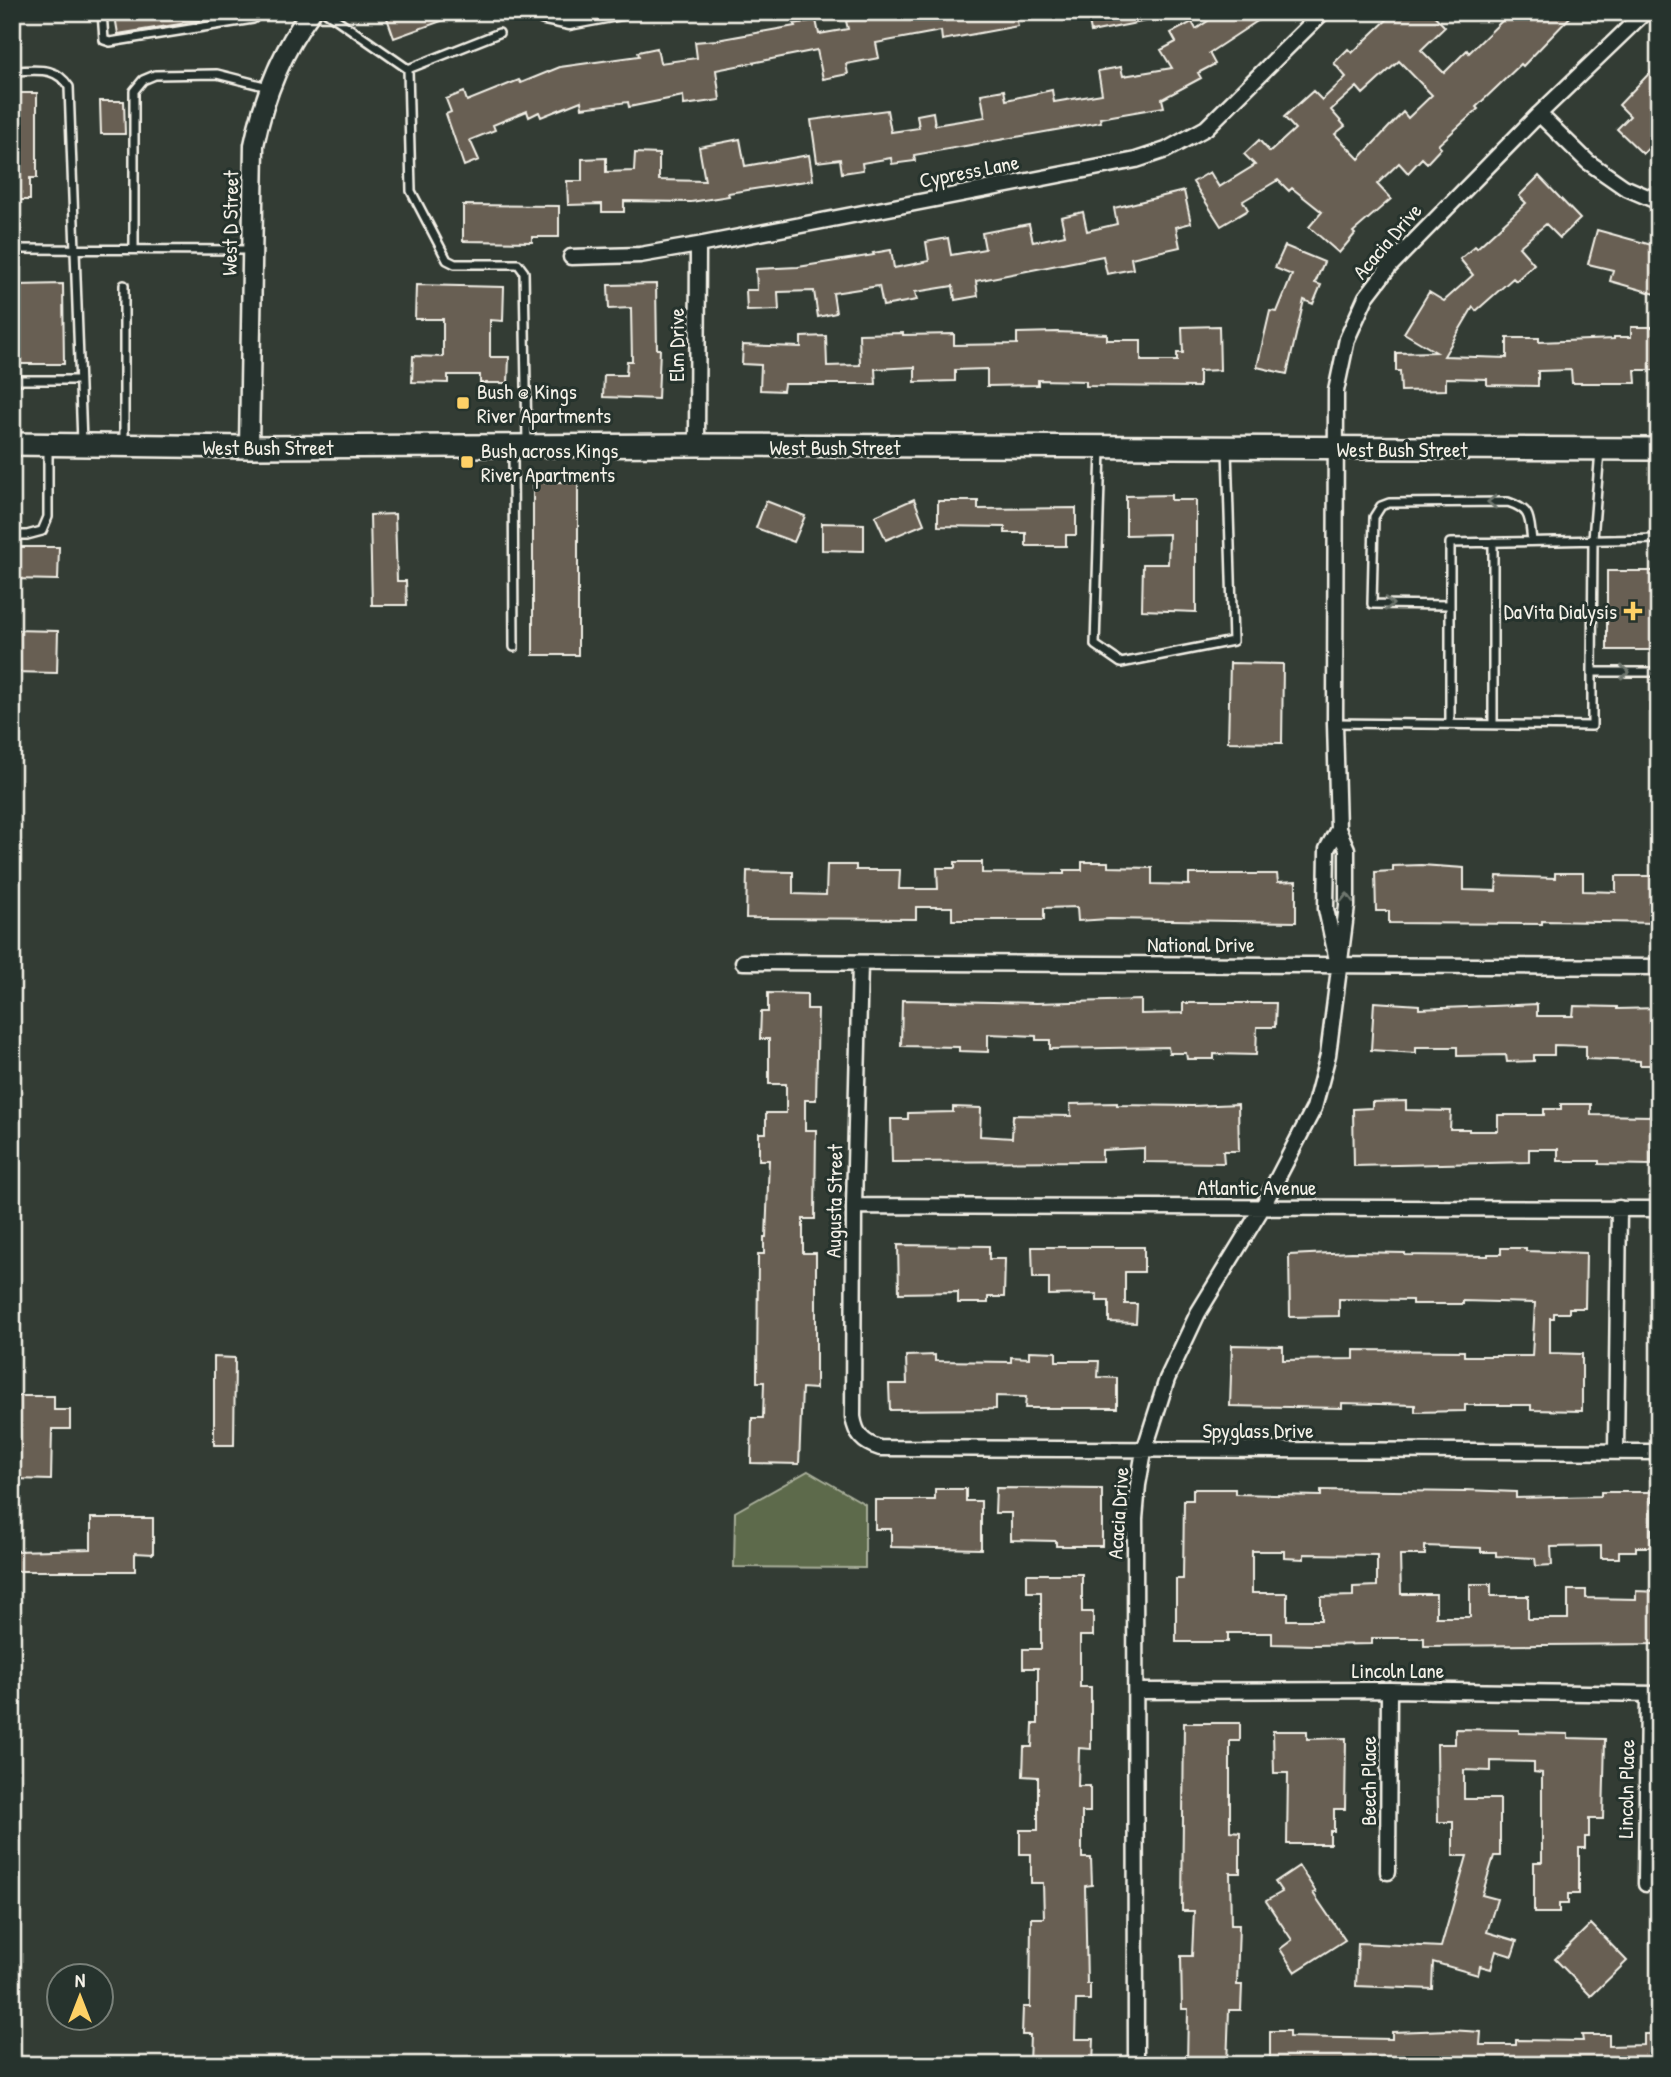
<svg xmlns="http://www.w3.org/2000/svg" width="1671" height="2077" viewBox="0 0 1671 2077" font-family="'Patrick Hand',sans-serif">
	<rect width="100%" height="100%" fill="#333c34"/>
	<filter id="ink" filterUnits="userSpaceOnUse"><feTurbulence type="fractalNoise" baseFrequency=".0143" numOctaves="2"/><feDisplacementMap in="SourceGraphic" scale="14" xChannelSelector="R" yChannelSelector="G"/><feConvolveMatrix kernelMatrix="1 2 1 2 8 2 1 2 1" color-interpolation-filters="sRGB"/></filter>
	<g filter="url(#ink)">
		<!-- green -->
		<path fill="#5d6a4b" stroke="#a8ae9a" stroke-width="2" d="M808 1471 865 1504V1568L734 1567 735 1512Z"/>
		<!-- building -->
		<path fill="#685f52" stroke="#f4f1e8" stroke-width="2" fill-rule="evenodd" d="M135 12H198L199 21 118 34 115 16Z
			M385 12H460L461 14 394 38Z
			M865 12H1015L1018 26 942 40 941 31 876 43 879 58 846 64 848 74 823 79 817 50 716 70 720 100 684 105 683 96 629 107 628 102 582 108 581 101 541 117 539 112 529 117 527 111 493 125 495 130 470 140 479 160 464 166 446 114 451 112 446 99 464 92 467 101 519 80 521 83 560 67 639 56 638 52 657 48 660 63 697 58 695 42 717 40 795 26 794 24 816 20 819 34 848 29 846 21 866 17Z
			M1087 12H1156L1157 19 1091 32Z
			M1221 12H1271L1209 53 1215 64 1198 73 1201 78 1162 99 1164 107 1100 118 1101 122 914 155 915 161 892 164 891 158 862 163 863 170 842 173 840 159 817 162 811 120 887 110 891 132 919 128 917 115 933 112 935 125 985 117 981 94 1004 90 1006 100 1052 90 1054 102 1102 94 1098 71 1121 67 1123 76 1172 68 1161 50 1176 42 1171 33 1192 22 1196 29Z
			M1395 12H1431L1445 27 1421 50 1444 73 1467 50 1469 53 1503 20 1495 12H1575L1523 66 1521 64 1476 107 1478 109 1438 145 1441 148 1427 163 1422 158 1408 173 1399 163 1377 184 1391 199 1353 232 1355 234 1339 253 1309 227 1322 212 1292 188 1289 191 1278 180 1243 201 1248 210 1221 226 1193 182 1210 172 1219 187 1255 165 1244 154 1259 140 1270 152 1295 129 1284 117 1313 91 1322 100 1346 77 1334 63 1348 49 1352 53ZM1399 61 1432 95 1408 118 1403 112 1359 159 1335 134 1345 126 1331 110 1357 87 1363 94Z
			M1659 63V137L1643 154 1617 129 1630 116 1619 105Z
			M12 93H37V178H30V200H12Z
			M100 101H124L125 134H101Z
			M740 139 745 166 809 155 813 180 728 193 729 196 691 202 624 201V212H602V204L568 205 567 181H582V159L606 158V172L634 171 635 153 659 154V180L705 181 699 147Z
			M1539 176 1580 219 1560 238 1546 224 1519 247 1534 264 1516 281 1513 278 1476 311 1473 307 1444 356 1507 358V338H1539V342L1614 339V337H1631V327H1659V370H1635L1636 383H1572L1571 370 1538 371V386L1487 385V379L1446 378V390L1401 391 1400 371H1396V353L1436 352 1404 333 1429 292 1444 301 1473 275 1460 259 1475 246 1477 248 1526 203 1519 196Z
			M1184 191 1191 223 1176 227 1180 247 1131 258 1133 269 1107 274 1103 256 976 281 978 296 955 300 953 286 915 292 917 300 883 306 879 286 833 293 836 313 818 317 814 291 778 292 779 310 747 311 746 290H757L756 269 798 267 874 255 873 253 891 250 894 268 929 261 926 242 948 238 951 255 985 249 982 233 1029 224 1033 242 1065 235 1061 217 1083 212 1087 231 1117 224 1114 208Z
			M463 205 559 206V237H532V242L463 241Z
			M1597 230 1659 247V295L1610 281 1613 270 1588 264Z
			M1285 246 1324 262 1315 283 1321 285 1313 304 1304 300 1287 374 1257 367 1270 311 1277 312 1292 275 1275 268Z
			M63 284 64 364H19L18 285Z
			M656 284 657 349H660L658 399 603 397 604 375H626L627 361H632L631 308 609 309 608 285Z
			M416 285 504 287 503 321 490 320V357H509L508 383H480V375H448V383L412 382 413 356 443 357V319H415Z
			M1219 326 1220 370 1199 371V387L1086 386V381L1038 380V385L987 386V369L955 370V381L915 382V367L875 369 876 384H784L783 391 760 390 761 365 742 364 743 345 801 347V337L826 336 827 366 860 365 859 334 903 333V335L954 334V345L1017 344V333L1057 332 1107 334V340H1141V361H1177V353H1183L1182 327Z
			M533 482H578V655H533Z
			M1171 495V500H1196V612L1142 610 1143 564H1168L1169 534 1126 535V496Z
			M914 499 924 524 886 540 875 516Z
			M766 501 805 516 794 542 756 528Z
			M938 501H978V509L1076 508V535H1066V546H1026V533H1005V527L938 526Z
			M395 514 397 581H406L407 605H372L370 515Z
			M822 523 864 524V551L822 550Z
			M12 547H59L58 580 12 579Z
			M1607 571H1659V650H1607Z
			M12 630 58 631 57 673 12 672Z
			M1230 663 1283 664 1282 743 1228 742Z
			M955 862H982V873L1064 874V870H1082V862H1108V867L1152 868V884L1189 885V874H1277L1278 882 1296 881V922L1109 919 1078 921 1077 907 1044 908V920H952V907H916V919L746 918 747 871 793 872V894L826 895 827 865H856V870H900L899 889H938L937 868H955Z
			M1421 865 1464 868V890L1496 891 1497 876 1555 878V873H1583V891L1616 892V876H1659V923L1542 921V924L1389 923V911H1376L1375 872 1393 871V866Z
			M768 993 807 994V1009H818L816 1100H805V1130H816L815 1219H803V1253H816V1389L802 1388 799 1464 751 1463 752 1418H763L764 1382H757L758 1254H764V1237H766L769 1160H759V1133H766V1113H786V1084H769V1039H760L761 1012H768Z
			M902 1000 1036 1003 1141 1000V1014L1183 1013V1003H1276L1275 1027H1257L1256 1055 1214 1054V1059H1187L1186 1053H1169L1168 1047 1050 1049V1040H1036V1036L988 1034V1052L959 1051V1047L901 1046Z
			M1374 1002 1419 1005V1009L1537 1004V1016H1573L1574 1006 1617 1007V1009L1659 1008V1065H1640V1061L1586 1059V1046L1554 1045V1055H1534V1061L1507 1062 1506 1055 1457 1056V1047H1416V1053L1371 1050Z
			M1406 1101V1110L1451 1111 1450 1129H1469V1131H1498V1115H1544V1109H1561V1104H1591V1115L1652 1116 1651 1165 1599 1164V1161H1558V1149H1529V1162L1354 1166 1353 1109 1372 1108V1102Z
			M1117 1103V1105L1192 1106 1238 1104 1239 1151H1223L1224 1163 1144 1162V1148L1102 1150V1161L892 1162 891 1119H908V1113L953 1112V1107L981 1108 980 1136 1012 1138 1013 1115 1071 1116 1070 1104Z
			M898 1245 989 1246V1259H1005L1004 1297H988V1303H958V1292L899 1293Z
			M1032 1247H1144V1272H1125V1304H1137L1136 1323 1109 1322V1301H1097V1294L1049 1295V1278H1033Z
			M1501 1248H1526V1251L1586 1253 1585 1308H1569V1313H1554V1318H1550V1353L1582 1354V1411L1531 1410V1405H1465V1411L1415 1412V1405L1342 1403V1408L1230 1406 1232 1345 1283 1346V1360L1354 1359V1350L1464 1351V1356H1532L1535 1303 1463 1301V1304H1412V1300L1339 1299V1316L1290 1317 1289 1255 1352 1252 1405 1253V1255L1488 1256V1254H1501Z
			M1029 1351 1056 1352V1361H1099L1098 1377 1117 1378V1408H1025L1026 1397 996 1396V1409L890 1410 889 1384H907L906 1356 935 1355V1361L1011 1362V1357L1029 1358Z
			M214 1357 235 1358 234 1445H214Z
			M16 1396H54V1410H70V1429H52L51 1480 15 1479Z
			M996 1488 1102 1489V1546H1056V1541L1011 1540V1513H995Z
			M935 1489H966V1501H981V1549L891 1547V1529H875V1500H935Z
			M1193 1489H1235V1494L1321 1496V1490L1465 1492V1490L1516 1492V1498L1601 1496V1492H1651V1547H1636V1551H1619V1558H1601V1546L1551 1547 1552 1565 1536 1566 1535 1558 1496 1556V1552H1481V1548L1425 1546V1555H1400L1401 1594H1436V1617H1470V1584H1491V1596H1528V1619H1568V1590H1586V1598L1636 1599V1591L1659 1592V1644L1424 1646V1638H1372V1644L1314 1645 1272 1644V1633H1228V1642H1176V1579H1183L1184 1500H1193ZM1252 1551H1284V1558L1304 1559V1554L1377 1555V1586L1353 1587V1596L1321 1597V1620H1287V1593H1252Z
			M91 1518H153V1554L135 1553V1571H15V1551L91 1549Z
			M1027 1574H1082V1612H1093V1636H1080V1687H1091V1749L1079 1748 1078 1786H1090V1812H1082V1858H1091L1092 1885 1085 1886 1087 1984H1090V2000H1076L1075 2039H1094L1093 2065H1029L1030 2035H1022L1023 2007H1030L1031 1918H1044L1043 1883H1031V1854H1020V1830H1038V1777L1023 1776 1024 1747H1032L1033 1724H1038V1668H1023V1649H1041V1592H1027Z
			M1184 1723H1240V1741H1230V1831L1240 1832V1873H1230L1231 1925H1239L1237 1985H1242L1241 2010H1229L1227 2065H1187L1188 2009H1182L1181 1956H1192L1194 1911H1182Z
			M1455 1729 1519 1730V1733L1568 1734V1738L1605 1739 1603 1819H1589V1837H1585V1848H1579V1894H1568V1904H1559V1913H1534V1862H1542V1773L1534 1772V1762L1491 1761V1771L1464 1770V1799H1500V1856H1494L1482 1895 1497 1899 1487 1932 1517 1941 1512 1956 1496 1951 1491 1969 1480 1966 1478 1975 1433 1962 1432 1989 1356 1986 1358 1943 1441 1947 1467 1856H1453V1822H1438L1437 1744H1455Z
			M1273 1731H1307V1739L1346 1738 1345 1809H1334V1831H1330V1844H1287L1288 1773H1274Z
			M1299 1866 1316 1892 1313 1893 1345 1940 1295 1972 1280 1949 1292 1940 1266 1901 1282 1892 1275 1882Z
			M1591 1924 1627 1961 1591 1996 1555 1959Z
			M1450 2030 1481 2032 1480 2045H1516V2040L1583 2041 1582 2035H1609V2046L1644 2045V2034H1659V2065H1270V2031H1289V2037L1392 2039V2032Z"/>
		<g fill="none" stroke-linecap="round" stroke-linejoin="round">
			<!-- service casing -->
			<g stroke="#f4f1e8" stroke-width="12">
				<path id="service" d="M102 12 104 40 110 42 253 19 260 12
					M326 12 408 69 411 191 447 260 455 264H518L524 272 527 443
					M408 69 499 33
					M12 71C36 71 55 65 69 87L82 442
					M12 249 253 250
					M134 249V91L143 80 155 75 217 74 268 87
					M124 285V442
					M12 380H79
					M513 448 514 647
					M1101 449 1095 645 1121 663 1233 641 1227 449
					M1600 450 1593 539 1592 672H1659
					M12 535H27L42 531 48 517V447
					M1450 605 1372 604 1374 517 1381 506 1389 503 1508 502C1532 510 1529 518 1532 541
					M1335 723 1592 726V672
					M1450 724V543L1659 539
					M1493 724V542"/>
			</g>
			<!-- minor casing -->
			<g stroke="#f4f1e8" stroke-width="19">
				<path id="minor" d="M544 17 569 22 622 12
					M1539 114 1588 162 1624 187 1659 202
					M571 257 640 255 698 245 1136 160 1166 150 1206 128 1323 12
					M697 445 698 245
					M1338 829 1335 723 1336 391 1347 339 1366 297 1389 267 1539 114 1645 12
					M743 962 1659 967
					M860 963 854 1206 853 1417C856 1435 863 1443 880 1448L1659 1452
					M854 1206 1659 1209
					M1616 1451 1619 1208
					M1136 1691 1389 1690 1659 1694
					M1388 1872 1389 1690
					M1646 1884 1648 1694
					M1136 2065 1135 1519 1138 1485 1144 1451 1167 1379 1198 1313 1262 1208 1314 1108 1328 1055 1347 906V849L1338 829 1327 849 1326 909 1338 965"/>
			</g>
			<!-- tertiary casing -->
			<g stroke="#f4f1e8" stroke-width="23">
				<path id="tertiary" d="M249 447 254 145C264 96 281 52 311 12"/>
			</g>
			<!-- secondary casing -->
			<g stroke="#f4f1e8" stroke-width="26">
				<path id="secondary" d="M12 444 249 447 697 445 1659 449"/>
			</g>
			<!-- service -->
			<use href="#service" stroke="#26332d" stroke-width="7"/>
			<!-- minor -->
			<use href="#minor" stroke="#26332d" stroke-width="14"/>
			<!-- tertiary -->
			<use href="#tertiary" stroke="#26332d" stroke-width="18"/>
			<!-- secondary -->
			<use href="#secondary" stroke="#26332d" stroke-width="21"/>
		</g>
		<!-- one-way arrows -->
		<defs><path id="oneway-chevron" d="M-2-3.5L2.5 0L-2 3.5" fill="none" stroke-width="1.6" stroke-linecap="round" stroke-linejoin="round" transform="scale(1.75)"/></defs>
		<g stroke="#6e766e">
			<use href="#oneway-chevron" transform="translate(1492 502) rotate(180)"/>
			<use href="#oneway-chevron" transform="translate(1389 604) rotate(1)"/>
			<use href="#oneway-chevron" transform="translate(1625 672)"/>
			<use href="#oneway-chevron" transform="translate(1347 898) rotate(-89)"/>
		</g>
	</g>
	<!-- markers -->
	<g fill="#ffd166" stroke="#26332d" stroke-width="2.5">
		<rect x="456" y="396" width="14" height="14" rx="3.5"/>
		<rect x="460" y="455" width="14" height="14" rx="3.5"/>
		<path d="M1629.5 600.5h7v7h7v7h-7v7h-7v-7h-7v-7h7z"/>
	</g>
	<g text-anchor="middle" dominant-baseline="central" stroke-width="6" stroke-linejoin="round" paint-order="stroke">
		<!-- street labels -->
		<g font-size="21" fill="#f4f1e8" stroke="#26332d">
			<text transform="translate(969 171) rotate(-11)">Cypress Lane</text>
			<text transform="translate(230 223) rotate(-89)">West D Street</text>
			<text transform="translate(1387 241) rotate(-49)">Acacia Drive</text>
			<text transform="translate(676 345) rotate(-90)">Elm Drive</text>
			<text x="268" y="447">West Bush Street</text>
			<text x="835" y="447">West Bush Street</text>
			<text x="1402" y="449">West Bush Street</text>
			<text x="1201" y="944">National Drive</text>
			<text x="1257" y="1187">Atlantic Avenue</text>
			<text transform="translate(834 1201) rotate(-89)">Augusta Street</text>
			<text x="1258" y="1430">Spyglass Drive</text>
			<text transform="translate(1118 1513) rotate(-86)">Acacia Drive</text>
			<text x="1398" y="1670">Lincoln Lane</text>
			<text transform="translate(1368 1781) rotate(-90)">Beech Place</text>
			<text transform="translate(1626 1789) rotate(-89)">Lincoln Place</text>
		</g>
		<!-- poi labels -->
		<g font-size="21" fill="#f4f1e8" stroke="#26332d" text-anchor="start">
			<text x="477" y="391">Bush @ Kings<tspan x="477" dy="24">River Apartments</tspan></text>
			<text x="481" y="450">Bush across Kings<tspan x="481" dy="24">River Apartments</tspan></text>
			<text x="1617" y="611" text-anchor="end">DaVita Dialysis</text>
		</g>
	</g>
	<!-- margin -->
	<rect width="1671" height="2077" fill="none" stroke="#26332d" stroke-width="42"/>
	<rect x="21" y="21" width="1629" height="2035" fill="none" stroke="#f4f1e8" stroke-width="2.5" filter="url(#ink)"/>
	<!-- north arrow -->
	<g transform="translate(80 1997)"><circle r="33" fill="#26332d" stroke="#787f78" stroke-width="2"/>
	<path d="M0-5L12 26L0 18L-12 26Z" fill="#ffd166"/>
	<text y="-10" font-size="19" font-weight="bold" text-anchor="middle" fill="#f4f1e8">N</text>
	</g>
</svg>
